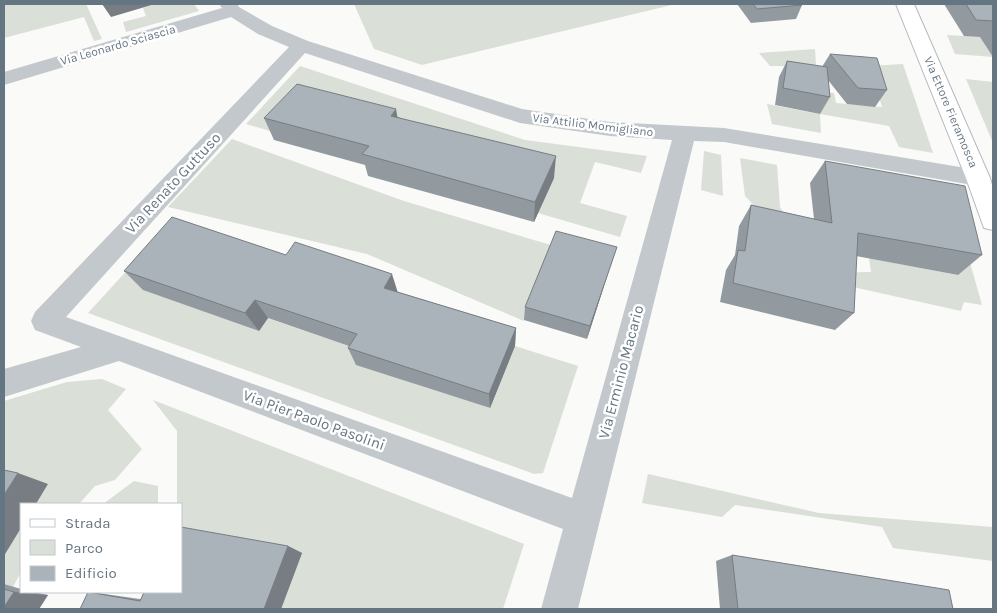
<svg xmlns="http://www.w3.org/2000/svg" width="997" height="613" viewBox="0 0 997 613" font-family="Karla,sans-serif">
	<rect width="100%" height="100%" fill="#fafaf8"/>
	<!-- green -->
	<path fill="#dadfd7" d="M4 4H86L102 39 94 41 84 17 4 38Z
		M155 4H194L199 11 126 32 123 22 146 16 143 8Z
		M354 4H676L422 65 374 49Z
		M947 35 984 37 993 57 955 54Z
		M815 49 816 66H770L759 53Z
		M903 64 933 153 899 147 889 126 820 114 821 133 772 124 767 104 819 114 825 92 834 93 836 103 882 107 870 66Z
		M300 66 525 140 647 156 641 173 595 162 580 203 627 216 620 237 538 213 553 179 280 134 246 124Z
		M966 79 993 82V143Z
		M232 139 404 201 554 246 524 321 367 254 168 207Z
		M704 151 721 155 723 196 701 190Z
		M740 158 777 165 780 207 821 273 871 272 869 258 957 275 965 245 982 305 964 302 961 311 826 281 745 196Z
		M164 230 144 290 259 331 267 318 364 351 415 384 490 408 515 346 578 366 543 473 534 474 88 313Z
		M102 379 126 389 108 410 142 449 115 480 95 486 79 504H36L48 484 4 475V401L67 382Z
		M153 400 524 544 503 609H281L302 553 181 565V504H177V431Z
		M648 474 819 513 993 527V561L893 548 882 527 735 505 722 517 642 503Z
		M134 481 158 486V504H103Z
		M21 528V572L13 587 4 584V556Z"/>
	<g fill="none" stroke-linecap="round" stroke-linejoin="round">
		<!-- secondary casing -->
		<g stroke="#b3babf" stroke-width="2">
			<path id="secondary" d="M896 4H914L990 178 993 188V230L984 228 966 178Z"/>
		</g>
		<!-- minor -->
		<path fill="#c3c8cc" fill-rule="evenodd" d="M219 4H237L239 7 272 26 308 41 522 109 610 122 724 128 978 170 986 172 990 178 986 184 978 186 724 142 694 141 578 609H541L563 529 119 361 4 397V369L81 347 35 330 31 321 35 312 289 47 258 34 231 17 4 85V72L222 8ZM305 53 520 123 610 136 672 140 572 498 66 317Z"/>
		<!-- secondary -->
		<use href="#secondary" fill="#fff" fill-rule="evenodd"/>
	</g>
	<!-- wall -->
	<path fill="#929a9f" d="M737 4H801L802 5 796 19 751 23Z
		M944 4H993V57L980 37 964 36Z
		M830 54 887 90 875 107 847 104 828 80 830 97 820 114 775 105 779 77 787 61 822 67Z
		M398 117 554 178 534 222 368 176 365 165 274 140 264 118Z
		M825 161 982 255 958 275 856 256 854 313 835 330 720 302 726 270 735 255 739 226 751 205 814 219 810 183Z
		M286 255 398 292 516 328 515 346 490 408 356 365 348 348 349 346 268 318 259 331 143 290 124 271Z
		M612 261 587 339 524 320 525 307Z
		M288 546 302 553 281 609H80L90 592 140 599Z
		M732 555 953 609H720L716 561Z
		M4 584 21 589V592H33L48 595 39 609H4Z"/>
	<!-- shaded-wall -->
	<path fill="#777d82" d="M102 4H155L111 17Z
		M396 109 400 131 391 116Z
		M556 156 554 178 534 222 535 202Z
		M617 247 612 261 587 339 590 326Z
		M392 274 398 293 384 288Z
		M255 300 268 318 259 331 245 313Z
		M516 328 515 346 490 408 489 394Z
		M18 473 48 484 36 504H21V528L4 556V495Z
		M288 546 302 553 281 609H264Z
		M14 592 48 595 39 609H4V607Z"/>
	<!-- building -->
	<path fill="#aab3b9" stroke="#777d82" d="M753 4H801L802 5 757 9Z
		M966 4H993V21L976 20Z
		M830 54 877 58 887 90 858 88Z
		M787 61 827 67 830 97 783 88Z
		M297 84 396 109 391 116 556 156 535 202 362 154 369 146 264 118Z
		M825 161 965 186 982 255 858 233 854 313 733 283 738 250 745 251 751 205 832 223Z
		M172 217 286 255 295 242 392 274 384 288 516 328 489 394 348 348 357 334 255 300 245 313 124 271Z
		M556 231 617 247 590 326 525 307Z
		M4 470 18 473 4 495Z
		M181 527 288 546 264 609H80L88 592 140 601 144 592H181Z
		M732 555 949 590 953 609H738Z
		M4 589 14 592 4 607Z"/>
	<g text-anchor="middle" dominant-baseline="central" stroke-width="5" stroke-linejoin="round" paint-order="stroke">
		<!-- far-street labels -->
		<g font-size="12" fill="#657683" stroke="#fff">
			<text transform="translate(118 45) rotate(-16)">Via Leonardo Sciascia</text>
			<text transform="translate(951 112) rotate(67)">Via Ettore Fieramosca</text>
			<text transform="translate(593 125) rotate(7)">Via Attilio Momigliano</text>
		</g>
		<!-- street labels -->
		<g font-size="15" fill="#657683" stroke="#fff">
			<text transform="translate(173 183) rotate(-47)">Via Renato Guttuso</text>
			<text transform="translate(621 372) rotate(-75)">Via Erminio Macario</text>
			<text transform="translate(314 420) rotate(20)">Via Pier Paolo Pasolini</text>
		</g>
	</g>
	<!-- border -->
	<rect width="997" height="613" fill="none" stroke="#657683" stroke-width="10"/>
	<!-- legend -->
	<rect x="20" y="503" width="162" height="90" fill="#ffffff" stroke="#c1c8cd"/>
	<rect x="30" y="519" width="25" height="8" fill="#ffffff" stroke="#c1c8cd"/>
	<text x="65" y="528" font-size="15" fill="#657683">Strada</text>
	<rect x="30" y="540" width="25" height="15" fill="#dadfd7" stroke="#c1c8cd"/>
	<text x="65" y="553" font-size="15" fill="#657683">Parco</text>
	<rect x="30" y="566" width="25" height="15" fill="#aab3b9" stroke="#c1c8cd"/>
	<text x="65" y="578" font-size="15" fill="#657683">Edificio</text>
</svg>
